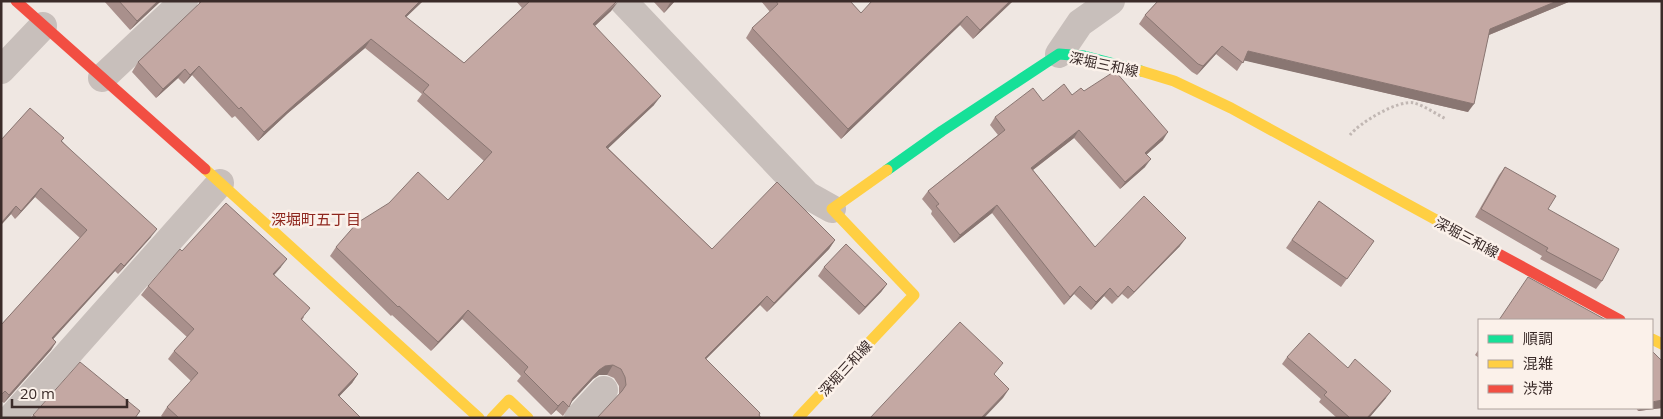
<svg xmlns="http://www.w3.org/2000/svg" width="1663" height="419" viewBox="0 0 1663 419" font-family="'Open Sans','Noto Sans JP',sans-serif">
	<rect width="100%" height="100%" fill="#efe7e2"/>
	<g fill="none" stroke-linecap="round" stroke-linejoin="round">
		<!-- path -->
		<path stroke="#c1b7b3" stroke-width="3" stroke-dasharray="2.5 2.5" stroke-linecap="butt" d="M1350 135C1359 123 1399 99 1414 103 1425 106 1436 114 1446 119"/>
		<!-- street -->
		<path stroke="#c8bfbb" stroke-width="28" d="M623 1 807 195 832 209
			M1059 54 1080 23 1111 1
			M1 70 43 26
			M102 78 184 1
			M11 418 220 183
			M578 418 604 390"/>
		<!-- fast -->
		<path stroke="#16e098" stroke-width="11" d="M887 170 942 131 1059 54 1084 56 1141 71"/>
		<!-- slow -->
		<path stroke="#ffcf43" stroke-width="11" d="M1141 71 1174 81 1231 108 1473 240
			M205 169 479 418
			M1652 339 1662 344
			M492 418 509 400 528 418
			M798 418 914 295 832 209 887 170"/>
		<!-- jam -->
		<path stroke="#f24e42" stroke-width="11" d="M16 1 205 169
			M1473 240 1620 320"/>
	</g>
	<!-- wall -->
	<path fill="#a9908c" d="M104 1H161L130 30Z
		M199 1H423L406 17 464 63 522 8 516 1H617L611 11 595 26 654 105 608 148 712 249 835 240 829 249 767 312 760 305 706 359 760 413 759 415 619 394V386L614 378 607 375H599L593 379 571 402 569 407 563 416 556 410 551 415 517 381 521 376 462 319 431 351 392 315 391 316 330 256 336 247 448 200 484 161 417 101 422 94 365 48 288 113 258 141 235 116 232 118 192 75 184 84 178 78 156 98 132 72 138 62 199 5Z
		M653 1H675L664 13Z
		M761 1H850L861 13 1013 1 973 39 960 25 841 139 746 38 752 28 770 12Z
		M1158 1H1571L1489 35 1468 112 1244 60 1237 71 1216 54 1197 75 1192 72 1139 24 1145 15Z
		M1084 91 1163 140 1146 155 1145 167 1120 189 1074 138 1033 170 1095 247 1180 246 1128 299 1122 294 1112 304 1104 296 1091 310 1074 294 1064 305 992 213 954 243 931 214 932 211 922 199 928 191 998 135 990 125 995 117 1043 101 1072 95Z
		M64 138 62 141 151 237 118 274 115 271 53 339 56 342 51 350 4 403 1 401V325L80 238 35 197 15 219 11 214 1 225Z
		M1505 167 1548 209 1602 281 1596 289 1540 259 1542 256 1475 217 1499 175Z
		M1319 201 1374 241 1341 287 1286 248Z
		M182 251 281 267 274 275 304 317 302 320 358 374 352 383 339 396 361 418H163L161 416 167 407 191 381 168 359 174 351 187 337 141 295 148 286Z
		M824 267 887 284 881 292 859 315 818 276Z
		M1479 349V358L1475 355Z
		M1287 357 1348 368 1386 398 1369 418H1337L1319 402 1321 399 1282 364Z
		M1636 408H1662L1638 411Z
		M140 411 135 418H31L33 415Z"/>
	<!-- shaded-wall -->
	<path fill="#897672" d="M158 1H161L130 30 137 21Z
		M420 1H423L398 25 405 16Z
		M672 1H675L664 13 670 3Z
		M1010 1H1013L973 39 980 30Z
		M1557 1H1571L1484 37 1490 29Z
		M618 2 611 11 587 33 593 24Z
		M967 16 960 25 841 139 848 129Z
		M371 39 365 48 288 113 258 141 264 132 295 104Z
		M1222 46 1216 54 1197 75 1203 66Z
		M1248 51 1474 104 1468 112 1242 60Z
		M199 66 192 75 184 84 190 75Z
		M185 69 178 78 156 98 163 89Z
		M661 96 654 105 600 156 606 147Z
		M1079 130 1074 138 1025 176 1031 168Z
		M1168 132 1163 140 1139 161 1145 153Z
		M1151 159 1145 167 1120 189 1125 182Z
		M41 188 35 197 15 219 21 211Z
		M997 205 992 213 954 243 960 235Z
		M16 206 11 214 1 225V223Z
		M157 229 151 237 118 274 124 266Z
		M1186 238 1180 246 1128 299 1134 292Z
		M835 240 829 249 767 312 774 303Z
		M287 259 281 267 267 283 273 274Z
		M121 263 115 271 46 347 52 338Z
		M887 284 881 292 859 315 865 307Z
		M1080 286 1074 294 1064 305 1070 297Z
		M1110 288 1104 296 1091 310 1096 302Z
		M767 296 760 305 698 367 705 358Z
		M468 310 462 319 431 351 438 342Z
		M56 342 51 350 4 403 9 395Z
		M613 365 607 375H599L593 379 567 407 573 398 599 370 605 366Z
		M358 374 352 383 332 404 338 395Z
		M1009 389 1003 398 984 418H981Z
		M1391 391 1386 398 1369 418H1367Z
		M1662 400V408L1638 411 1641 408H1652V402Z
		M563 401 556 410 551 415 558 406Z"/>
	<!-- building -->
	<path fill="#c4a8a3" stroke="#897672" d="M119 1H158L137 21Z
		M202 1H420L405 16 464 63 530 1H617L593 24 661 96 606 147 712 249 777 182 835 240 774 303 767 296 705 358 760 413 759 415 761 418H597L622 391 626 385 625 377 621 369 613 365 605 366 599 370 573 398 569 407 563 401 558 406 524 372 528 367 468 310 438 342 399 306 398 307 336 247 357 223 389 203 418 172 448 200 492 152 423 92 429 85 371 39 295 104 264 132 241 107 239 109 199 66 190 75 185 69 163 89 138 62Z
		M776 1H850L861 13 872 1H1010L980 30 967 16 848 129 752 28 778 4Z
		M1158 1H1557L1490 29 1474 104 1248 51 1243 63 1222 46 1203 66 1198 64 1145 15Z
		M1115 71 1168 132 1145 153 1151 159 1125 182 1079 130 1031 168 1095 247 1144 196 1186 238 1134 292 1128 286 1118 297 1110 288 1096 302 1080 286 1070 297 997 205 960 235 936 206 939 204 928 191 1005 130 995 117 1033 88 1043 101 1064 84 1072 95 1081 88 1084 91Z
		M30 108 64 138 61 141 157 229 124 266 121 263 52 338 56 342 9 395 5 391 1 395V325L87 230 41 188 21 211 16 206 1 223V140Z
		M1505 167 1556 196 1548 209 1619 249 1602 281 1546 251 1548 248 1481 209Z
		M1319 201 1374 241 1347 279 1292 240Z
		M226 203 287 259 273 274 310 308 301 319 358 374 338 395 361 418H179L167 407 198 373 174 351 194 329 148 286 180 249 182 251Z
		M846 244 887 284 865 307 824 267Z
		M1528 277 1606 320H1499Z
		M960 322 1003 363 994 374 1009 389 981 418H870Z
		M1309 333 1348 368 1355 359 1391 391 1367 418H1350L1324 395 1327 392 1287 357Z
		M1652 351 1662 361V400L1652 402Z
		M80 362 140 411 135 418H37L33 415Z"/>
	<g text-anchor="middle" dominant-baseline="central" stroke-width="5" stroke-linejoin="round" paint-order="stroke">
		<!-- street labels -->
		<g font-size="14" fill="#3a2b29" stroke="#fbf1ea">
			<text transform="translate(1104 64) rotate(12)">深堀三和線</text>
			<text transform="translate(1467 237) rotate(28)">深堀三和線</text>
			<text transform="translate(845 368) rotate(-47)">深堀三和線</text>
		</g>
		<!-- neighbourhood labels -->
		<g font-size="15" fill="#8e261d" stroke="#fbf1ea">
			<text x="316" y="219">深堀町五丁目</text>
		</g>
	</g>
	<!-- border -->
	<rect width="1663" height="419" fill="none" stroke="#3a2b29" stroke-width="5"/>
	<!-- legend -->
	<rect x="1478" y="319" width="175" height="90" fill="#fbf1ea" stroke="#aea29d"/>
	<rect x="1488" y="335" width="25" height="8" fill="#16e098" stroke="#aea29d"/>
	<text x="1523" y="344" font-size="15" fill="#3a2b29">順調</text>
	<rect x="1488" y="360" width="25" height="8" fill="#ffcf43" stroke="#aea29d"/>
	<text x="1523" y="369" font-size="15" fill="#3a2b29">混雑</text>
	<rect x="1488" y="385" width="25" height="8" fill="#f24e42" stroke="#aea29d"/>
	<text x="1523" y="394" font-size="15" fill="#3a2b29">渋滞</text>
	<!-- scale -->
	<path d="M12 399v8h115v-8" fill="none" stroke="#3a2b29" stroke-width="2.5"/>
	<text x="20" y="399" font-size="15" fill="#3a2b29" stroke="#fbf1ea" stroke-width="4" paint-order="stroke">20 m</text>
</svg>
